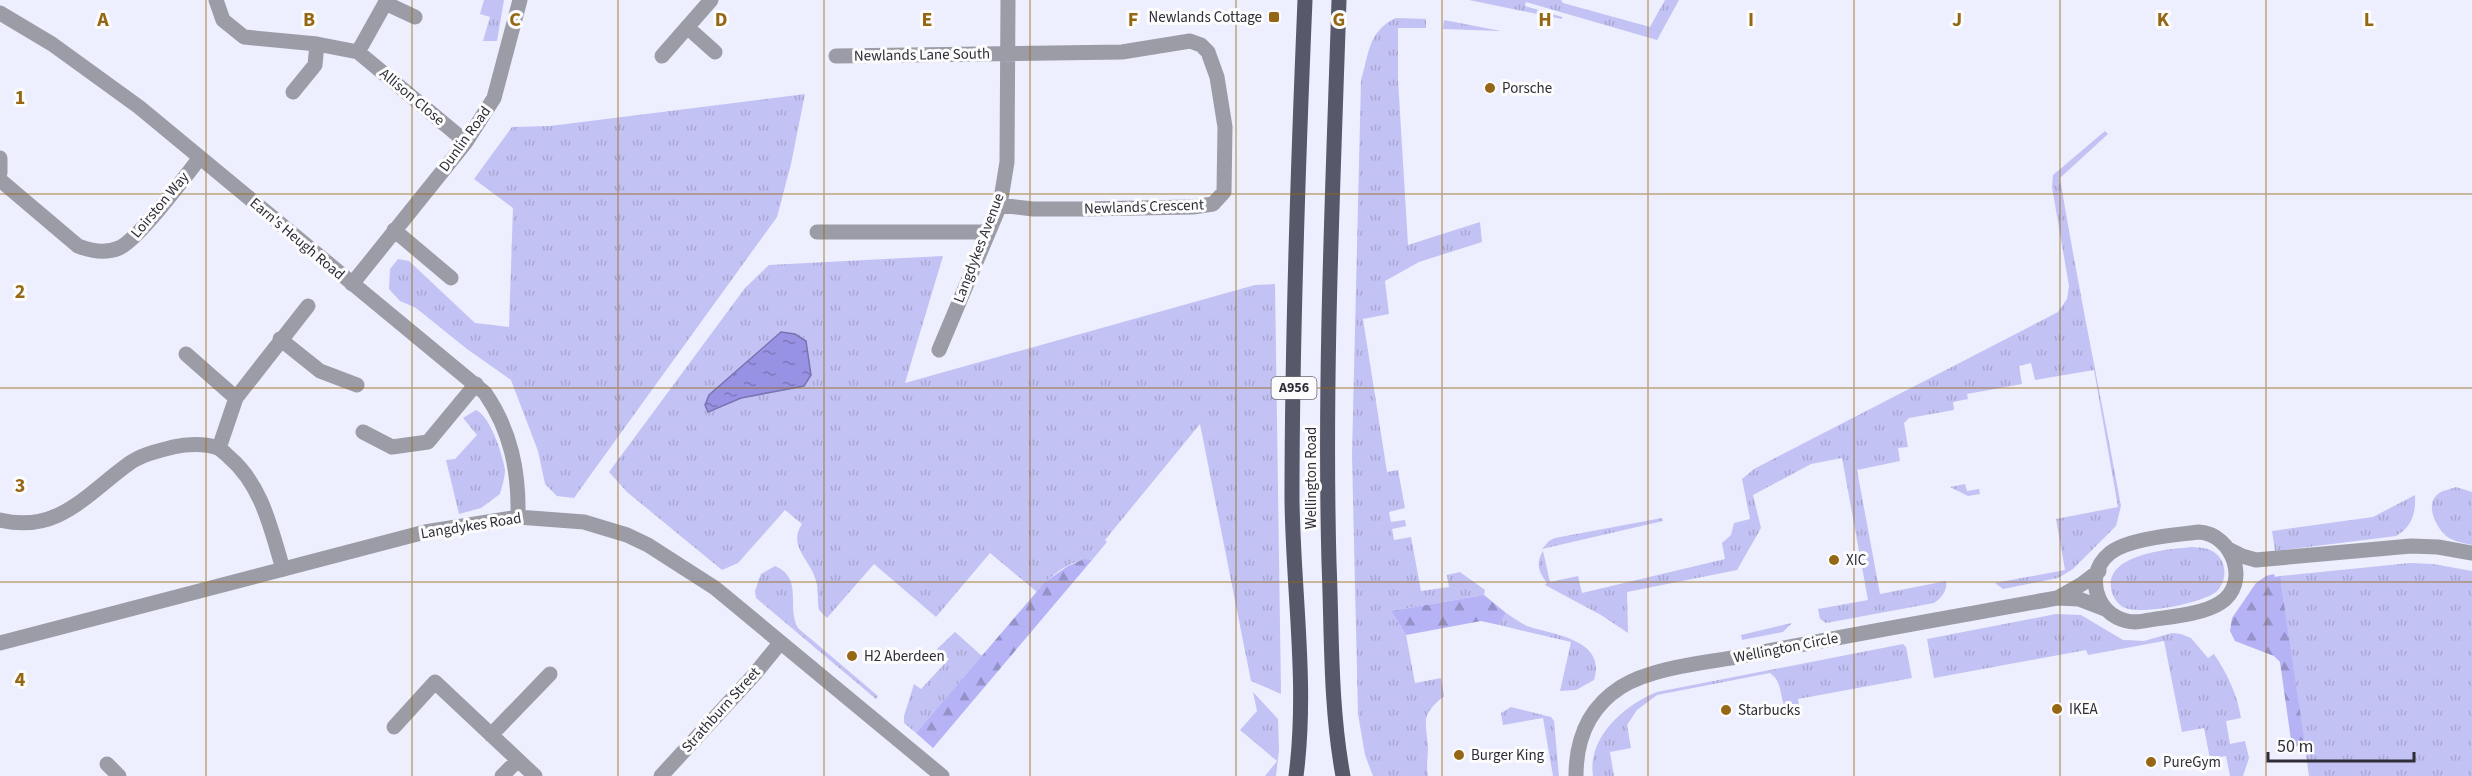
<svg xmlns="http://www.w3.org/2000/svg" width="2472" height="776" viewBox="0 0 2472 776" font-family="'Source Sans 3',sans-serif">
	<defs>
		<pattern id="grass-tufts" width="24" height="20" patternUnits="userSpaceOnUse" patternTransform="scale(1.5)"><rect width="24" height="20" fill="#c3c2f4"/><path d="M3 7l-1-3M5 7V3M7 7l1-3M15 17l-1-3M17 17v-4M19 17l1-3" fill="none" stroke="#a8a7d2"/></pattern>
		<pattern id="forest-firs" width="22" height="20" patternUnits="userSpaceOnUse" patternTransform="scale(1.5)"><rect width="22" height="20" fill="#b5b3f6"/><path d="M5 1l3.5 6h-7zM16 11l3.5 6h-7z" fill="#9492c8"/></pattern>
		<pattern id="water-ripples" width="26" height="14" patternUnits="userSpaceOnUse" patternTransform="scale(1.5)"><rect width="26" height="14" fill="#9792e4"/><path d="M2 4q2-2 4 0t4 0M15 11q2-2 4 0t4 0" fill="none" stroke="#7c78ba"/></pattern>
	</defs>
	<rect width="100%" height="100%" fill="#edeefe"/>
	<!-- grass -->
	<path fill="url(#grass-tufts)" d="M484 0H504L497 41H483L490 17 480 14Z
		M1469 0H1561L1563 3 1650 27 1665 0H1679L1657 40 1526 2 1525 6 1562 17V19Z
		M1396 18 1426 19V28H1398V80L1408 245 1480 222 1482 242 1419 262 1385 281 1389 314 1363 319 1387 472 1398 470 1405 508 1389 512 1391 522 1405 520 1406 526 1392 529 1394 540 1411 537 1421 591 1449 587 1447 575 1460 572 1485 590 1484 595 1391 611 1406 635 1415 683 1441 678 1444 696C1420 716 1426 720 1428 747 1428 757 1426 766 1428 776H1373L1365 755 1358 714 1352 455 1361 80C1369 54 1368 31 1396 18Z
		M1444 20 1501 31 1443 29Z
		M805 94 791 164 777 217 594 470 574 498 557 496 545 484 538 451 511 380 467 349 416 308 400 301 389 289 390 269 398 259 409 261 475 323 509 327 513 208 474 179 512 127 550 126Z
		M2105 131 2108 134 2060 178C2078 288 2101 396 2121 506L2116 526 2073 569 2058 578 2003 589 1995 583 2065 570 2056 519 2118 507 2094 370 2035 380 2031 363 2019 366 2022 384 1967 394 1968 399 1953 402 1954 410 1909 418 1904 423 1908 447 1898 448 1900 461 1857 470 1880 594 1946 581C1948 590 1941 598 1934 603L1826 623 1820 619 1818 609 1868 600 1842 458 1811 464 1753 495 1761 528 1737 570 1627 592 1628 633 1601 615 1545 585 1547 583C1539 572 1535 564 1543 551L1550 582 1578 576 1582 593 1725 559 1722 543 1731 535 1734 523 1750 519 1742 479 1754 469 2058 312 2067 299 2069 286 2052 187 2053 175Z
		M943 256 905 383 1255 285 1275 284 1281 694 1251 681 1200 424 1105 540 1107 542 1092 560C1071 558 1049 577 1037 592L990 553 936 617 874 564 827 618 819 610C817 600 819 590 816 581 811 560 787 546 802 524L785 510 738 563 722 570 627 492 609 472 745 288 769 265Z
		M476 410C490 416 503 455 505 470 505 477 502 487 500 494L481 508 459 514 446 460 455 459 477 435 463 418Z
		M1965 484 1967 491 1979 489 1980 494 1968 496 1950 487Z
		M2456 487 2472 492V545C2464 543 2456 542 2449 538 2438 531 2426 509 2435 497 2440 490 2449 490 2456 487Z
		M2415 495C2416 513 2412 527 2396 536L2275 551 2272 531 2373 517Z
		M1662 518 1663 521 1542 549 1549 541 1555 538Z
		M2192 547C2198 548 2204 547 2210 550 2227 557 2229 580 2216 592 2202 603 2139 616 2123 607 2116 603 2112 595 2111 588 2106 554 2169 549 2192 547Z
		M2410 563 2433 564 2472 571V776H2309L2280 576Z
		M775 566C804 578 786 607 798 628L878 696 876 699 756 598 755 591 761 574Z
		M1506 613C1513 617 1520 623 1527 626 1553 635 1607 639 1594 680L1576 690 1560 691 1571 642 1499 625Z
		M2056 614 2081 615 2123 640 2144 641 2172 633 2181 634 2191 638 2208 658 2214 654C2228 675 2237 694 2241 718L2226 721 2230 744 2245 741 2249 758 2243 776H2230L2226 756 2210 759 2204 728 2182 732 2164 641 2088 655 2086 650 1934 678 1927 639Z
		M1792 623 1783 632 1742 640 1741 635Z
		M955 632 982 656 916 733 904 723V716L914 684 921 689 949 659 937 649Z
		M1903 644 1906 647 1912 678 1798 699 1801 717C1773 712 1789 687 1770 673L1657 695 1637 710 1627 725 1631 748 1610 752 1614 776H1593C1587 738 1624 705 1657 692Z
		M1253 692 1278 719 1279 750 1276 776H1265L1277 761 1240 730 1257 711Z
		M1511 707 1551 717 1554 721 1559 776H1553L1543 718 1503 725 1501 713Z"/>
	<!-- forest -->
	<path fill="url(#forest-firs)" d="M1084 559 1092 560 933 748 916 733 1045 582 1068 566Z
		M2274 574 2275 577 2280 576 2305 745 2292 747 2280 662 2274 656 2235 641 2230 631 2232 618 2256 583 2266 576Z
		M1484 595 1506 613 1499 625 1481 621 1406 635 1391 611Z"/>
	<!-- water -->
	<path fill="url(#water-ripples)" stroke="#7874b0" stroke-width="1.5" d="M781 332 795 334 806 341 811 375 804 386 741 398 708 412 705 405 709 395Z"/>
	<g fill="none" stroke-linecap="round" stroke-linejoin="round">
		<!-- minor -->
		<path stroke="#9c9ca7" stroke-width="15" d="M216 0 223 20 244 37 317 44 358 52 466 142
			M385 3 415 17
			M687 27 715 52
			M358 52 387 0
			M662 56 711 0
			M836 56 1122 52 1190 41 1201 45 1208 52 1217 77 1225 127 1224 192 1213 204 1193 207 1083 209H1033L1000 205
			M293 92 315 65 317 44
			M0 158V173
			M0 180 78 246C91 251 105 254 119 248 139 239 183 179 199 159
			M394 230 451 278
			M817 232H988
			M352 284 466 142 494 98 520 0
			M280 339 320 371 357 385
			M939 350 1000 205 1007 162 1008 0
			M186 354 236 398
			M363 432 392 447 428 442 476 384
			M219 448 236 398 308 306
			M0 520C57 534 86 495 127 465 140 455 157 451 173 447 186 444 205 443 218 448 222 450 226 454 229 457 262 485 271 529 283 569
			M2199 532C2233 534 2251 584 2220 603 2202 615 2165 617 2144 621 2103 629 2078 579 2110 553 2129 538 2176 535 2199 532Z
			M2228 549 2242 556 2256 560 2411 546 2438 547 2472 553
			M2059 597 2082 584 2099 571
			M394 727 435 682 535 776
			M491 735 550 674
			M107 764 119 776
			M502 776 518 760
			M661 776 754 675 780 643
			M1576 776C1576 739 1588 708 1621 687 1653 667 1706 663 1743 656 1847 635 1952 617 2057 598L2079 599 2105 609"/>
		<!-- tertiary -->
		<path stroke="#9c9ca7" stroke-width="15" d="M0 13 52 44 139 107 485 393C511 431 519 471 518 517
			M0 643 425 532 518 517 584 522 627 535 648 545 715 588 942 776"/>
		<!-- primary -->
		<path stroke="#58586b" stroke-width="15" d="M1339 0C1333 187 1324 376 1329 563 1332 634 1330 706 1343 776
			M1296 776C1308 685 1293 591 1292 499 1292 333 1298 166 1305 0"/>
	</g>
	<!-- grid -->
	<path fill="none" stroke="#956714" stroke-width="1.5" stroke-opacity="0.55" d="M206 0V776M412 0V776M618 0V776M824 0V776M1030 0V776M1236 0V776M1442 0V776M1648 0V776M1854 0V776M2060 0V776M2266 0V776M0 194H2472M0 388H2472M0 582H2472"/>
	<!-- markers -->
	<g fill="#956714" stroke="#fcfcfc" stroke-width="2">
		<rect x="1268" y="11" width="12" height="12" rx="3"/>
		<circle cx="1490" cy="88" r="6"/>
		<circle cx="1834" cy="560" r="6"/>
		<circle cx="852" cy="656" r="6"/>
		<circle cx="2057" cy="709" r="6"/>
		<circle cx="1726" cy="710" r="6"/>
		<circle cx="1459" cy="755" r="6"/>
		<circle cx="2151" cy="762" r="6"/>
	</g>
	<g text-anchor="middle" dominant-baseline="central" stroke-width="6" stroke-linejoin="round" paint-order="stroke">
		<!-- shield labels -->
		<rect fill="#fcfcfc" stroke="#6c6b73" stroke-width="1.5" x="1271.5" y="377" width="45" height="22" rx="4.5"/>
		<g font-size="14" font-weight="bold" fill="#2e2d38">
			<text x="1294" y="388">A956</text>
		</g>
		<!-- poi labels -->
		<g font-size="15" fill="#2e2d38" stroke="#fcfcfc" text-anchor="start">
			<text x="1262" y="17" text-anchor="end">Newlands Cottage</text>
			<text x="1502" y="88">Porsche</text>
			<text x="1846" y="560">XIC</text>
			<text x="864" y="656">H2 Aberdeen</text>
			<text x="2069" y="709">IKEA</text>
			<text x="1738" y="710">Starbucks</text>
			<text x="1471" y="755">Burger King</text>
			<text x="2163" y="762">PureGym</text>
		</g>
		<!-- street labels -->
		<g font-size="15" fill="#2e2d38" stroke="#fcfcfc">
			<text transform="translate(922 55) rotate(-1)">Newlands Lane South</text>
			<text transform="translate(412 97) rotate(40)">Allison Close</text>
			<text transform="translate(465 139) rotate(-54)">Dunlin Road</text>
			<text transform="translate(160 205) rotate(-50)">Loirston Way</text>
			<text transform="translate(1144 207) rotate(-2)">Newlands Crescent</text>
			<text transform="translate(297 239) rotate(40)">Earn's Heugh Road</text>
			<text transform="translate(979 248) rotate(-69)">Langdykes Avenue</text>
			<text transform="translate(1311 478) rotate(-90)">Wellington Road</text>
			<text transform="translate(471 526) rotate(-9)">Langdykes Road</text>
			<text transform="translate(1786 648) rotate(-11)">Wellington Circle</text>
			<text transform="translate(721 710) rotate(-48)">Strathburn Street</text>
		</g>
	</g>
	<g font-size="20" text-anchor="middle" font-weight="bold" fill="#956714" stroke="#fcfcfc" stroke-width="6" stroke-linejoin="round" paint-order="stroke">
		<text x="103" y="26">A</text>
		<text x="309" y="26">B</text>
		<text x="515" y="26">C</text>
		<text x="721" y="26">D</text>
		<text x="927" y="26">E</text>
		<text x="1133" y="26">F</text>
		<text x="1339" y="26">G</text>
		<text x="1545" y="26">H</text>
		<text x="1751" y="26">I</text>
		<text x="1957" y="26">J</text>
		<text x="2163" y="26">K</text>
		<text x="2369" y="26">L</text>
		<text x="20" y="104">1</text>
		<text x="20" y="298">2</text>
		<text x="20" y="492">3</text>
		<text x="20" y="686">4</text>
	</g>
	<!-- scale -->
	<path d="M2268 752v9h146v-9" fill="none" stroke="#2e2d38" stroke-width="3"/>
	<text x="2277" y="752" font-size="18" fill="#2e2d38" stroke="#fcfcfc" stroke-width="4.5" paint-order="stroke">50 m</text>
</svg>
